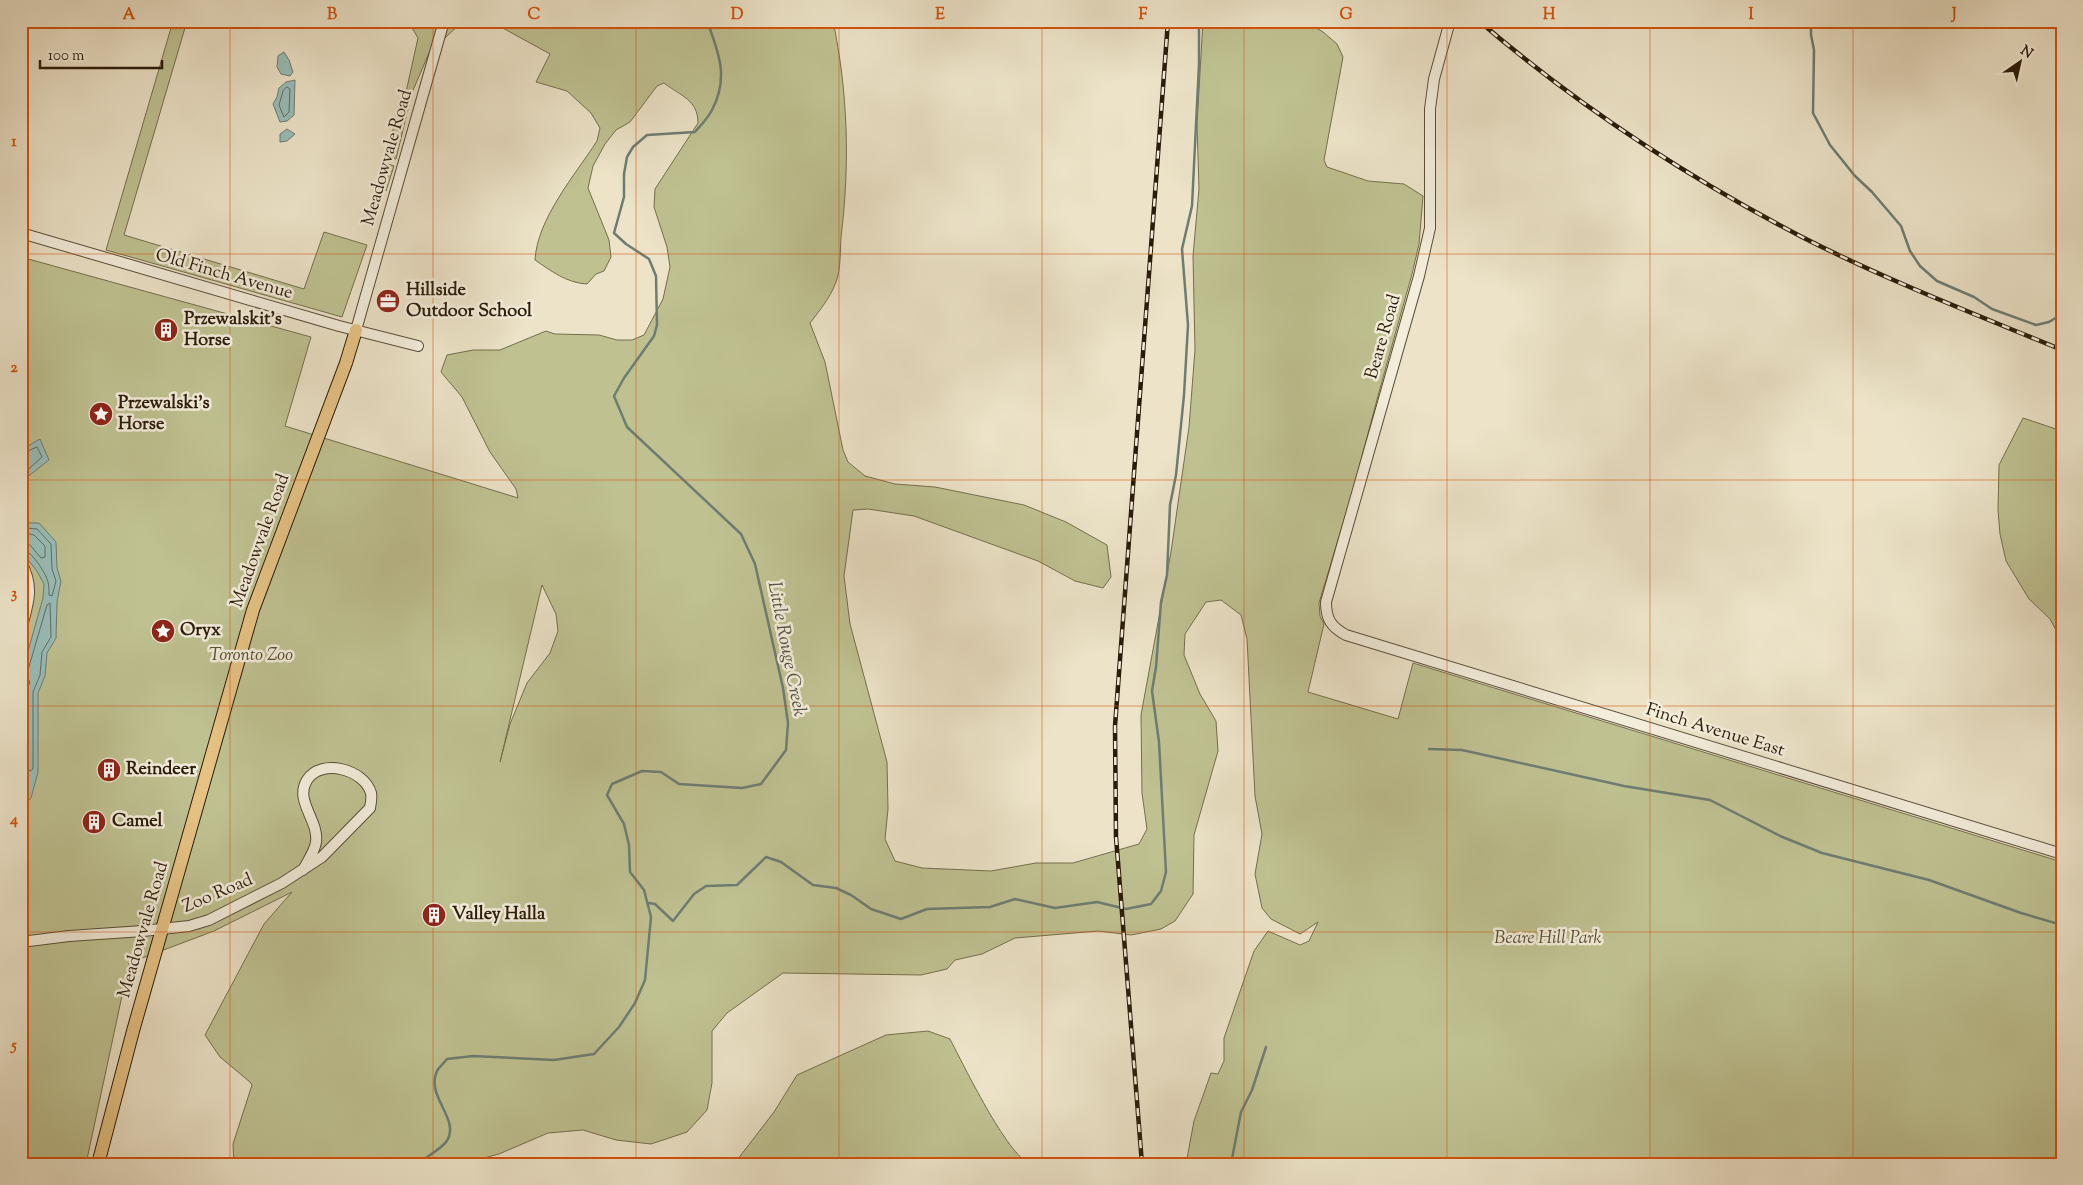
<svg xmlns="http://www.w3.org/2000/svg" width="2083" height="1185" viewBox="0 0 2083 1185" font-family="'Sorts Mill Goudy',serif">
	<rect width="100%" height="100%" fill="#ece3c8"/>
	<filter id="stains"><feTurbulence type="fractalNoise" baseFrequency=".004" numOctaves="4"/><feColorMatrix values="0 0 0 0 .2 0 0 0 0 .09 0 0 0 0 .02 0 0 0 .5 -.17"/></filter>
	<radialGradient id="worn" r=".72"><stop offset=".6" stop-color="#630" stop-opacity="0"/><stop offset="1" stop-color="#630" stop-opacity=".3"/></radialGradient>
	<!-- green -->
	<path fill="#bfc191" stroke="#756e4d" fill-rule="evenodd" d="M173 21H187L124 235 304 289 324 232 367 245 342 317 106 250Z
		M408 21H463L429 53 411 95 406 92 418 38Z
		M490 21H833C848 92 850 165 841 237 840 251 841 269 836 282 830 298 820 310 810 323L825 362 843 450 848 462 865 476 895 484 935 487 1024 505 1066 522 1107 545 1111 577 1103 588 1075 581 1038 561 914 516 868 509 853 510 844 576 850 624 887 762 888 809 885 839 895 861 922 868 991 871 1036 863H1073L1139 844 1147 829 1142 793 1141 715 1171 552 1189 427 1195 350 1193 256 1199 189 1197 124 1203 21H1304L1323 32 1337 44 1343 57 1324 160 1327 167 1368 181 1404 184 1423 196 1419 244 1412 274 1379 392 1353 490 1319 603 1320 616 1324 624 1308 692 1398 719 1413 663 2062 862V1164H1186L1194 1121 1211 1073 1218 1074 1224 1061V1038L1254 951 1268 931 1300 945 1309 941 1318 922 1300 934 1271 919 1262 908 1255 874 1262 834 1255 796 1247 639 1241 615 1221 600 1206 602 1185 634 1184 655 1200 694 1216 721 1218 751 1194 835 1193 894 1175 921 1161 929 1131 935 1098 931 1015 938 982 954 955 960 947 969 921 975 783 973 727 1013 712 1031V1083L707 1110 687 1132 651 1144 616 1140 583 1130 548 1133 499 1154 473 1161 470 1164H234L233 1144 252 1085 250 1082 220 1057 205 1035 264 924 292 892 214 931 129 963 86 1164H21V257L311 337 285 426 518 498 516 489 490 452 462 397 441 372 447 355 473 350H500L546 331 555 334 599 335 617 340H632L644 335 663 299 670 267 667 247 654 207 655 189 698 123C698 100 681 96 664 83L657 86 630 122 616 130 605 144 593 166 588 188 609 240 611 257 604 271 596 274 587 284C567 283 551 271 535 260 537 219 575 175 597 141L600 128 591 113 567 91 536 82 550 54ZM542 585 556 614 558 631 550 653 527 683 510 724 500 762Z
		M399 103 409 105 396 159 387 157Z
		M385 163 394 166 386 191 381 185Z
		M2023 418 2062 431V641L2050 619 2029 599 2006 561 2000 534 1998 510 1999 465Z
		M928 1031 950 1039C963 1064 1007 1155 1030 1164H734L774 1112 797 1075 886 1035Z"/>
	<!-- water -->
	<path fill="#99beb9" stroke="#6d7d73" d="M284 52 289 60 293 72 290 76 281 74 277 67 278 56Z
		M295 80 294 115 287 121 280 122 273 104 277 97 279 88 286 82Z
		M287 129 295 134 287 141 280 142V134Z
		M40 439 49 460 21 482V450Z
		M21 507 29 523H39L56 542 57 568 61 581 57 602 56 638 47 653 45 676 38 693V772L31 798 21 809C21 802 23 799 25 792 27 784 24 771 21 762V676L43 598 44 584 37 571 21 551Z"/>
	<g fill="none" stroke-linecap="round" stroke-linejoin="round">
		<!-- shore -->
		<path stroke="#626d61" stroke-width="1" d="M287 87 290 89 289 112 284 117 279 105 283 91Z
			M21 454 37 447 42 457 21 476
			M21 521 26 528 37 529 51 544 52 569 56 581 52 596 49 595C49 591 49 586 48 582 46 573 31 550 21 548
			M21 532 34 535 45 546V557L41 558 30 545 21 542
			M21 674 26 673 28 670 47 605 50 603 51 637 42 652 40 675 33 692V769L30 771 26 766 21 765
			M21 680 28 679 30 682 26 693 27 757 21 759"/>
		<!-- stream -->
		<path stroke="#6d7d73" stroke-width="2.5" d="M1811 21V35L1814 50 1813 113 1830 145 1855 176 1872 192 1901 226 1910 251 1920 266 1937 281 1974 297 1992 309 2036 325 2049 322 2062 314
			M1429 749 1462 750 1624 786 1710 800 1780 836 1822 853 1929 880 2021 913 2062 925
			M649 903 655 904 673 921 694 894 706 886 737 885 766 857 781 862 813 885 836 888 851 895 871 909 901 919 927 909 990 907 1015 899 1055 908 1097 902 1126 909 1151 904 1161 891 1166 872 1159 742 1152 691 1156 667 1161 602 1167 575 1170 505 1176 475 1184 395 1188 325 1182 249 1192 206 1199 64V21
			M418 1164C425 1158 442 1148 446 1142 462 1120 425 1097 437 1071 439 1067 444 1063 447 1059L473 1056 554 1060 594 1054 619 1027 635 1003 645 980 651 917 644 890 630 872 629 845 624 824 607 795 612 784 642 771 661 772 679 784 742 788 761 784 786 750 788 723 783 688 755 564 741 534 627 427 614 396 624 378 654 336 657 325 656 276 649 259 626 244 614 233 624 197V174L627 157 633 147 647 135 695 132C701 125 708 118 712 110 729 78 719 53 707 21
			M1231 1164 1241 1112 1252 1090 1266 1047"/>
		<!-- minor casing -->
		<g stroke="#5b4e39" stroke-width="12">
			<path id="minor" d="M1450 21 1434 79 1430 109V228L1419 276 1326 602C1326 619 1331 627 1346 635L2062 854
				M21 233 339 326 418 346
				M356 330 444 21
				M21 562C35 588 28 603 21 630
				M21 942 69 936 143 931 189 926 209 920 282 883 322 857 370 808C371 803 372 798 371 793 364 769 321 758 307 780 294 801 319 820 316 842 315 851 307 862 303 870"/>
		</g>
		<!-- major casing -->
		<g stroke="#2b1c09" stroke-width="14">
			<path id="major" d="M98 1164 133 1031 253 610 346 363 356 330"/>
		</g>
		<!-- minor -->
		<use href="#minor" stroke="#f3eddb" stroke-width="10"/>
		<!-- major -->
		<use href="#major" stroke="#e6c284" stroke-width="12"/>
		<!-- rail casing -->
		<g stroke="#2b1c09" stroke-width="4.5">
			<path id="rail" d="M1479 21C1577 105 1687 177 1802 237 1886 280 1975 314 2062 350
				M1142 1164 1116 837 1115 726 1168 21"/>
		</g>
		<!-- rail -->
		<use href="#rail" stroke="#f3eddb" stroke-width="2.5" stroke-dasharray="8" stroke-linecap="butt"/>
	</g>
	<!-- grid -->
	<path fill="none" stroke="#d5530c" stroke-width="1" stroke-opacity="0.55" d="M230 21V1164M433 21V1164M636 21V1164M839 21V1164M1042 21V1164M1244 21V1164M1447 21V1164M1650 21V1164M1853 21V1164M21 254H2062M21 480H2062M21 706H2062M21 932H2062"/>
	<!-- icons -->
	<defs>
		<g id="office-disc" transform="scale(1.25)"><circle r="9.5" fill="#8f2418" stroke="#f3eddb"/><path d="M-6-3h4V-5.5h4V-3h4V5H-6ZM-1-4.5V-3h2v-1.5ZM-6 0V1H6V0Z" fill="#fff"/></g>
		<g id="building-disc" transform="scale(1.25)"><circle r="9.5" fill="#8f2418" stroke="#f3eddb"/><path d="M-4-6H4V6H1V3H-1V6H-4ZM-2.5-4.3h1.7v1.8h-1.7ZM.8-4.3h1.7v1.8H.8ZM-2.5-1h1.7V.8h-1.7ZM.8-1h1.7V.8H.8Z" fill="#fff"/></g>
		<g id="sight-disc" transform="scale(1.25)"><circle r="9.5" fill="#8f2418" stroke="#f3eddb"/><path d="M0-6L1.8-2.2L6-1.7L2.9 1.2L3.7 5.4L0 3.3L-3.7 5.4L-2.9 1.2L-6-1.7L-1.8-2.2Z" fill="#fff"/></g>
	</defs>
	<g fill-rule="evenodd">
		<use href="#office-disc" x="388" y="301"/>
		<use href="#building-disc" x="166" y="330"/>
		<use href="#sight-disc" x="101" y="414"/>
		<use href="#sight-disc" x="163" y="631"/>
		<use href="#building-disc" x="109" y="770"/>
		<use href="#building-disc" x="94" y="822"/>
		<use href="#building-disc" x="434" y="915"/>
	</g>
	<g text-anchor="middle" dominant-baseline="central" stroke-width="5" stroke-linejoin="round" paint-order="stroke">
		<!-- street labels -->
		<g font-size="18" fill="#2b1c09" stroke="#f3eddb">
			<text transform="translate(388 158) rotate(-74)">Meadowvale Road</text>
			<text transform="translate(224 275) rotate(16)">Old Finch Avenue</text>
			<text transform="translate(1384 337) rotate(-74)">Beare Road</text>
			<text transform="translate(261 541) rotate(-70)">Meadowvale Road</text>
			<text transform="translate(1715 731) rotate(17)">Finch Avenue East</text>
			<text transform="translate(218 894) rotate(-23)">Zoo Road</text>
			<text transform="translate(144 930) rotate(-74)">Meadowvale Road</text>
		</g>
		<!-- poi labels -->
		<g font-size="18" font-weight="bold" fill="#2b1c09" stroke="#f3eddb" text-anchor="start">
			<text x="406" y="291">Hillside<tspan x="406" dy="21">Outdoor School</tspan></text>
			<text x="184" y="320">Przewalskit's<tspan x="184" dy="21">Horse</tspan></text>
			<text x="118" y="404">Przewalski's<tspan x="118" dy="21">Horse</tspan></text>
			<text x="180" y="631">Oryx</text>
			<text x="126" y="770">Reindeer</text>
			<text x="112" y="822">Camel</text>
			<text x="452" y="915">Valley Halla</text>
		</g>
		<!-- park labels -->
		<g font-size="18" font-style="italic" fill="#574e32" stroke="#f3eddb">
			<text x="251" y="656">Toronto Zoo</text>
			<text x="1548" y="939">Beare Hill Park</text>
		</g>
		<!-- water labels -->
		<g font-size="19" font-style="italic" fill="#525547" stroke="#f3eddb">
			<text transform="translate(786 649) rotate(79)">Little Rouge Creek</text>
		</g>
	</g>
	<!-- margin -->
	<rect width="2083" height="1185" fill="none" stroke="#ece3c8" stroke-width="55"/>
	<!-- north arrow -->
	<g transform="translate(2020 62) rotate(34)" stroke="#f3eddb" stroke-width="4" paint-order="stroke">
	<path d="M0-4L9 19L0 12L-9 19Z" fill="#2b1c09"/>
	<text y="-8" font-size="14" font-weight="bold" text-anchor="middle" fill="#2b1c09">N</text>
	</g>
	<!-- scale -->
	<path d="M40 60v8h122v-8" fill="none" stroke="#2b1c09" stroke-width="2.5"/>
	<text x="48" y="60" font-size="15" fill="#2b1c09" stroke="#f3eddb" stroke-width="4" paint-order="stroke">100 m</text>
	<rect x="28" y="28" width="2028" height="1130" fill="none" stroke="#d5530c" stroke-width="2"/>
	<g font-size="16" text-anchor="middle" font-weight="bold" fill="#d5530c">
		<text x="129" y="19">A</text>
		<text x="332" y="19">B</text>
		<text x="534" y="19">C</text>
		<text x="737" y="19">D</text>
		<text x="940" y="19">E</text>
		<text x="1143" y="19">F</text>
		<text x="1346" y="19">G</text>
		<text x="1549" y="19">H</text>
		<text x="1751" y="19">I</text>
		<text x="1954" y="19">J</text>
		<text x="14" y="146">1</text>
		<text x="14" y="372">2</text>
		<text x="14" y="598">3</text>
		<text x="14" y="824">4</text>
		<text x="14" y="1050">5</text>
	</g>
	<rect width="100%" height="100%" filter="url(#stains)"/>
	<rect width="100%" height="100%" fill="url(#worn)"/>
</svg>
